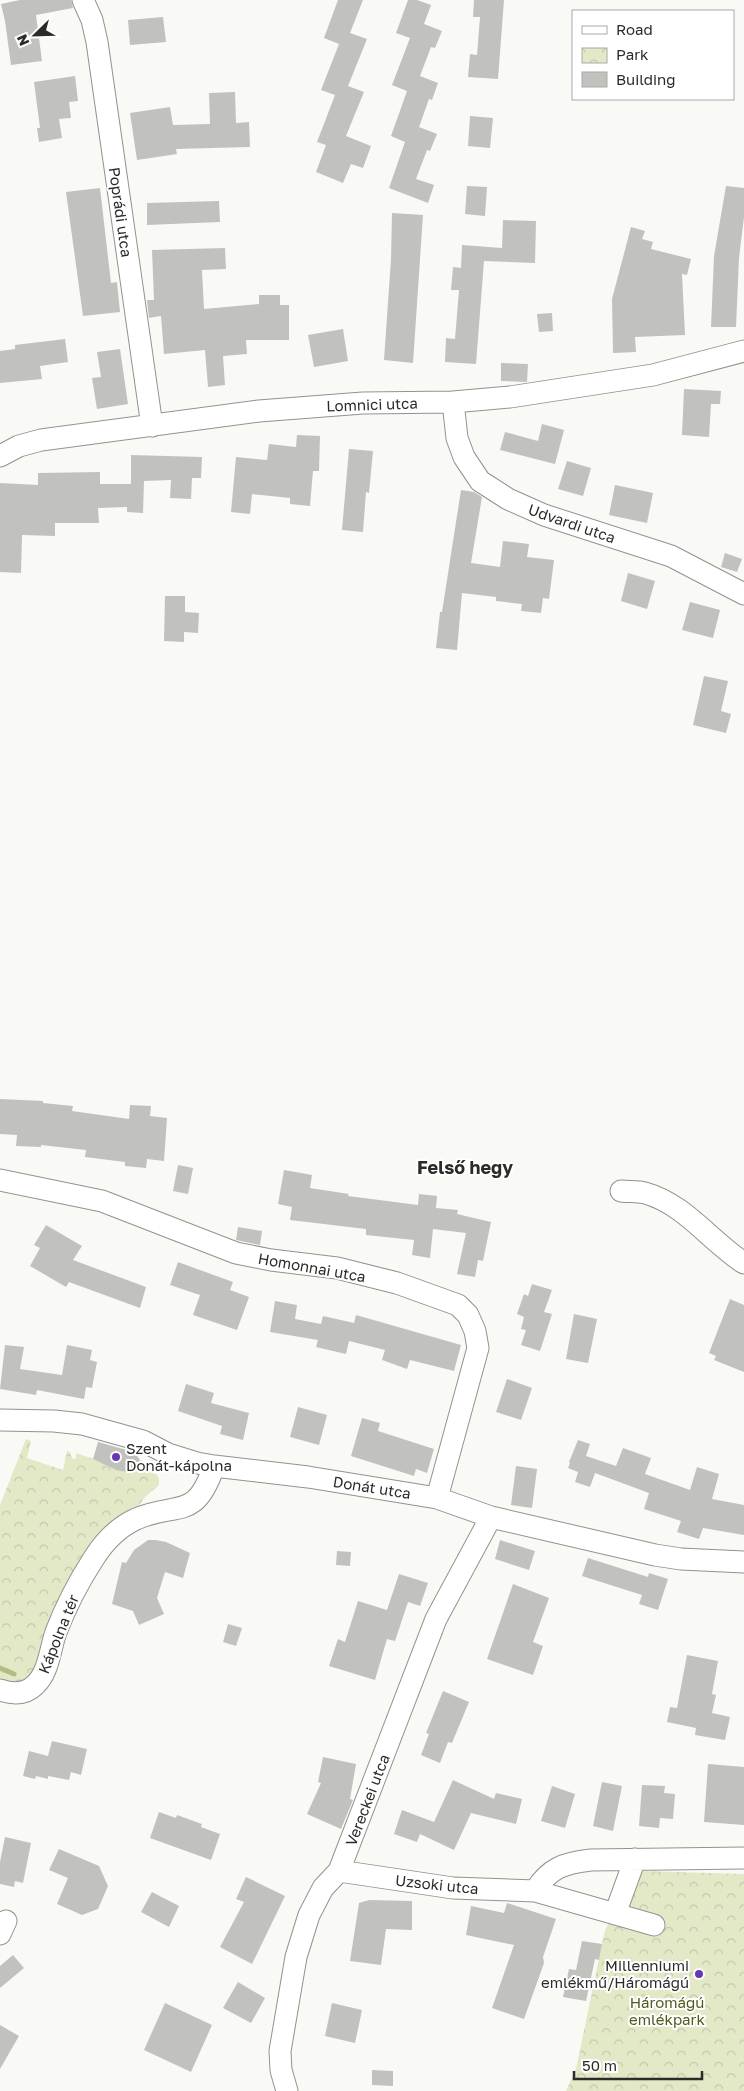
<svg xmlns="http://www.w3.org/2000/svg" width="744" height="2091" viewBox="0 0 744 2091" font-family="'Golos Text',sans-serif">
	<defs>
		<pattern id="park-crowns" width="20" height="18" patternUnits="userSpaceOnUse" patternTransform="scale(1.25)"><rect width="20" height="18" fill="#e3e9c7"/><path d="M2 6a3 3 0 1 1 6 0M12 15a3 3 0 1 1 6 0" fill="none" stroke="#c3c8ab"/></pattern>
	</defs>
	<rect width="100%" height="100%" fill="#f9faf6"/>
	<!-- park -->
	<path fill="url(#park-crowns)" d="M26 1439 31 1441 27 1458 63 1470 67 1451 70 1452 72 1459 76 1458V1453L106 1463 105 1465C117 1471 125 1473 138 1468L156 1474 159 1478V1485L144 1498 136 1510 106 1530 90 1545 77 1565 38 1668 22 1684 0 1682V1505Z
		M641 1871 744 1874V2091H566L576 2069 605 1930 635 1875Z"/>
	<g fill="none" stroke-linecap="round" stroke-linejoin="round">
		<!-- stream -->
		<path stroke="#b2bc85" stroke-width="5" d="M0 1668 14 1674"/>
	</g>
	<!-- building -->
	<path fill="#c1c2be" d="M20 0H71L73 8 36 15 42 61 11 65 5 21 1 4Z
		M338 0H363L350 33 367 39 348 86 364 92 346 136 371 146 363 168 351 164 343 183 316 172 326 145 317 142 335 95 321 90 339 44 324 38Z
		M408 0H417L431 5 424 24 442 31 435 48 431 47 420 76 438 83 432 100 429 99 419 127 437 134 430 151 427 150 416 179 434 185 428 203 389 188 405 142 391 136 407 91 392 85 410 38 396 33Z
		M474 0H504L498 79 468 77 470 54 477 55 480 17H473Z
		M163 17 166 42 130 45 128 20Z
		M75 76 78 101 69 102 71 118 59 119 62 138 39 142 37 128H40L34 82Z
		M235 92 236 123 249 122 250 147 176 149 177 154 137 160 130 113 170 107 173 125 210 124 209 93Z
		M470 116 493 118 490 148 468 146Z
		M467 186 487 187 485 216 465 214Z
		M726 186 744 188V217L739 258 736 327H711L714 256Z
		M100 188 111 283 117 282 120 312 83 316 66 192Z
		M219 201 220 222 147 225V203Z
		M392 213 423 215 413 363 384 360 391 259Z
		M503 220 536 221 535 263 484 261 476 364 445 362 446 338 455 339 459 290H451L453 267 461 268 462 245 502 248Z
		M631 227 645 231 642 239 653 242 651 249 691 259 687 275 682 274 685 335 635 337 636 352 613 353 612 299Z
		M225 248 226 269 202 270 204 309 259 304V295H280V305H289V340H246L247 354 223 356 225 385 208 387 205 350 164 354 161 316 149 318 147 300H154L152 250Z
		M552 313 553 331 539 332 537 314Z
		M343 329 348 361 314 367 308 335Z
		M65 339 68 362 40 366 42 379 0 383V351L15 349V345Z
		M120 349 128 404 97 409 92 378 101 377 97 352Z
		M501 363 528 364 527 382 501 381Z
		M684 389 721 391 720 404H711L709 437 682 435Z
		M542 424 564 430 555 464 500 450 505 432 538 441Z
		M297 435 320 436 319 471H313L310 506 290 504V498L252 494 250 514 231 512 236 457 267 460 269 444 296 447Z
		M349 449 373 451 369 493 366 492 363 532 342 530Z
		M131 455 202 457 201 478H192L191 499 170 498 171 480 144 481 143 513 127 512V507L98 508 99 523H55V536L22 535 21 573 0 572V483L38 485V473L100 472V484H131Z
		M567 461 591 468 583 496 558 489Z
		M615 485 653 493 647 523 609 515Z
		M461 490 474 492 482 497 471 563 500 567 503 541 529 544 527 557 554 560 549 599 543 598 541 613 521 611 522 604 496 601V597L462 593 457 650 436 648 440 612H442Z
		M725 553 742 559 737 572 721 567Z
		M628 573 655 581 647 609 621 601Z
		M165 596H185V612L199 613 198 633 184 632V642L164 641Z
		M690 602 720 610 713 638 682 630Z
		M704 676 728 681 721 711 731 714 726 733 693 725Z
		M0 1099 43 1101V1103L73 1106 72 1111 129 1119 130 1105 151 1106 150 1116 167 1118 164 1161 147 1159 146 1168 125 1166V1162L85 1157 86 1150 41 1145V1147L16 1146 17 1135 0 1134Z
		M178 1165 193 1168 188 1194 173 1191Z
		M284 1170 312 1175 310 1188 349 1194 348 1196 418 1205 419 1194 437 1196 436 1208 458 1210 457 1214 491 1222 483 1261 478 1260 475 1277 457 1274 466 1233 433 1229 430 1258 412 1255 414 1240 366 1235V1229L290 1220 292 1207 278 1204Z
		M46 1225 82 1246 73 1260 146 1287 140 1308 69 1282 66 1287 30 1266 40 1248 34 1245Z
		M238 1227 262 1231 260 1245 236 1240Z
		M178 1262 233 1282 230 1290 249 1297 237 1330 193 1315 200 1295 170 1285Z
		M532 1284 552 1290 544 1312 552 1314 540 1351 521 1345 526 1330 521 1329 524 1317 517 1314 524 1294 528 1296Z
		M730 1299 744 1305V1372L714 1360 716 1356 709 1353Z
		M275 1301 297 1305 295 1319 321 1324 323 1316 354 1323 356 1315 461 1345 454 1371 410 1360 407 1369 382 1360 385 1350 349 1341 346 1354 316 1347 318 1340 270 1332Z
		M574 1314 597 1319 588 1363 566 1359Z
		M5 1345 24 1347 20 1369 62 1375 67 1345 92 1350 90 1360 97 1362 92 1388 86 1387 84 1399 37 1390 36 1395 0 1389Z
		M507 1379 532 1388 521 1420 496 1412Z
		M186 1384 214 1393 211 1403 249 1413 243 1440 220 1434 222 1426 178 1411Z
		M298 1407 327 1415 319 1445 290 1437Z
		M362 1418 380 1423 378 1431 434 1449 427 1473 416 1469 414 1476 351 1456Z
		M578 1440 590 1444 586 1456 616 1466 623 1448 651 1458 645 1474 690 1490 697 1467 719 1474 712 1499 744 1505V1535L703 1528 699 1539 677 1532 681 1521 644 1509 649 1493 595 1473 590 1487 575 1482 578 1472 568 1468 570 1463 569 1462Z
		M98 1442 134 1452 140 1460 138 1468 127 1472 116 1470 93 1459Z
		M516 1466 537 1469 532 1508 511 1505Z
		M148 1540H156L166 1542 190 1553 183 1578 165 1572 157 1598 164 1614 139 1625 133 1611 112 1604 122 1562 126 1563 134 1550Z
		M500 1540 535 1551 529 1570 495 1559Z
		M337 1551 351 1552 350 1566 336 1565Z
		M588 1558 648 1577 649 1573 668 1579 658 1610 639 1604 642 1595 582 1576Z
		M399 1574 428 1583 420 1606 408 1602 395 1641 387 1639 375 1680 329 1666 338 1639 345 1642 358 1601 387 1610Z
		M513 1584 549 1598 533 1642 543 1646 533 1675 487 1659Z
		M228 1624 242 1628 236 1646 223 1642Z
		M687 1655 718 1661 712 1694 716 1695 712 1713 730 1717 725 1740 695 1735 696 1728 667 1722 670 1707 677 1708Z
		M443 1691 469 1702 452 1743 448 1742 440 1763 421 1755 429 1734 426 1733Z
		M52 1741 87 1749 81 1775 71 1772 69 1780 48 1776V1779L36 1776 35 1779 23 1776 29 1751 48 1756Z
		M323 1757 356 1764 350 1799 353 1800 341 1829 307 1814 321 1783 318 1782Z
		M708 1764 744 1767V1825L704 1822Z
		M453 1780 494 1799 496 1793 522 1799 516 1824 471 1813 454 1850 420 1834 417 1842 394 1834 402 1810 434 1822Z
		M602 1782 622 1786 613 1831 593 1826Z
		M642 1785 665 1786 664 1793 675 1794 673 1819 660 1818 659 1828 639 1826Z
		M552 1786 575 1794 565 1828 541 1821Z
		M159 1812 176 1818 177 1815 202 1824 201 1827 220 1834 211 1860 150 1838Z
		M5 1837 31 1843 23 1883 15 1881 14 1887 0 1884V1862Z
		M59 1849 99 1866 108 1886 98 1909 82 1915 57 1904 68 1878 49 1870Z
		M246 1877 285 1896 252 1964 220 1947 244 1902 236 1899Z
		M152 1892 179 1906 169 1927 141 1912Z
		M369 1900 412 1901V1930L386 1929 381 1965 350 1961 359 1903Z
		M507 1903 556 1919 543 1957 544 1963 524 2019 492 2008 514 1945 466 1935 471 1906 504 1913Z
		M582 1941 602 1944 599 1960 595 1959 586 2001 563 1997 569 1969 576 1970Z
		M13 1955 24 1968 0 1988V1966Z
		M238 1982 265 1998 251 2023 223 2008Z
		M165 2003 212 2025 191 2072 144 2050Z
		M332 2003 362 2010 355 2043 325 2036Z
		M0 2025 19 2036 0 2069Z
		M372 2070 393 2071V2086L372 2085Z"/>
	<g fill="none" stroke-linecap="round" stroke-linejoin="round">
		<!-- minor casing -->
		<g stroke="#92938e" stroke-width="23">
			<path id="minor" d="M83 0 92 20 97 42 152 426
				M453 402 457 438 464 457 480 481 508 499 544 515 671 556 744 594
				M0 456 19 446 41 440 259 411 363 403 453 402 510 397 653 375 744 351
				M0 1180 102 1201 236 1253 271 1260 337 1268 397 1283 458 1305 468 1315 475 1331 478 1348 437 1498
				M621 1191C629 1192 638 1191 645 1193 685 1204 710 1241 744 1263
				M0 1420 54 1421 82 1424 143 1441 168 1454 197 1463 214 1466 308 1477 437 1498 491 1517 655 1555 681 1559 744 1562
				M0 1690C12 1694 25 1695 35 1685 49 1672 50 1649 56 1632 66 1606 79 1581 94 1558 104 1542 119 1527 136 1519 178 1501 195 1522 214 1466
				M339 1871 453 1888 535 1891 654 1925
				M535 1891C549 1868 564 1863 591 1860L744 1858
				M615 1914 635 1859
				M0 1934 6 1921
				M287 2091 281 2070 280 2051 296 1957 309 1915 323 1888 339 1871 436 1619 491 1517"/>
		</g>
		<!-- minor -->
		<use href="#minor" stroke="#fff" stroke-width="21"/>
	</g>
	<!-- markers -->
	<g fill="#6739b1" stroke="#fff" stroke-width="2">
		<circle cx="116" cy="1457" r="5"/>
		<circle cx="699" cy="1974" r="5"/>
	</g>
	<g text-anchor="middle" dominant-baseline="central" stroke-width="4" stroke-linejoin="round" paint-order="stroke">
		<!-- street labels -->
		<g font-size="15" fill="#2b2b2a" stroke="#fff">
			<text transform="translate(121 212) rotate(82)">Poprádi utca</text>
			<text transform="translate(372 404) rotate(-2)">Lomnici utca</text>
			<text transform="translate(572 523) rotate(19)">Udvardi utca</text>
			<text transform="translate(312 1267) rotate(10)">Homonnai utca</text>
			<text transform="translate(372 1487) rotate(9)">Donát utca</text>
			<text transform="translate(58 1634) rotate(-68)">Kápolna tér</text>
			<text transform="translate(367 1800) rotate(-69)">Vereckei utca</text>
			<text transform="translate(437 1884) rotate(6)">Uzsoki utca</text>
		</g>
		<!-- poi labels -->
		<g font-size="15" fill="#2b2b2a" stroke="#fff" text-anchor="start">
			<text x="126" y="1448">Szent<tspan x="126" dy="17">Donát-kápolna</tspan></text>
			<text x="689" y="1965" text-anchor="end">Millenniumi<tspan x="689" dy="17">emlékmű/Háromágú</tspan></text>
		</g>
		<!-- park labels -->
		<g font-size="15" fill="#525a1d" stroke="#fff">
			<text x="667" y="2002">Háromágú<tspan x="667" dy="17">emlékpark</tspan></text>
		</g>
		<!-- quarter labels -->
		<g font-size="18" font-weight="bold" fill="#2b2b2a" stroke="#fff">
			<text x="465" y="1167">Felső hegy</text>
		</g>
	</g>
	<!-- legend -->
	<rect x="572" y="10" width="162" height="90" fill="#ffffff" stroke="#aaaaaa"/>
	<rect x="582" y="26" width="25" height="8" fill="#ffffff" stroke="#aaaaaa"/>
	<text x="616" y="35" font-size="15" fill="#2b2b2a">Road</text>
	<rect x="582" y="48" width="25" height="15" fill="url(#park-crowns)" stroke="#aaaaaa"/>
	<text x="616" y="60" font-size="15" fill="#2b2b2a">Park</text>
	<rect x="582" y="72" width="25" height="15" fill="#c1c2be" stroke="#aaaaaa"/>
	<text x="616" y="85" font-size="15" fill="#2b2b2a">Building</text>
	<!-- north arrow -->
	<g transform="translate(35 35) rotate(247)" stroke="#ffffff" stroke-width="4" paint-order="stroke">
	<path d="M0-4L9 19L0 12L-9 19Z" fill="#2b2b2a"/>
	<text y="-8" font-size="14" font-weight="bold" text-anchor="middle" fill="#2b2b2a">N</text>
	</g>
	<!-- scale -->
	<path d="M574 2071v8h128v-8" fill="none" stroke="#2b2b2a" stroke-width="2.5"/>
	<text x="582" y="2071" font-size="15" fill="#2b2b2a" stroke="#ffffff" stroke-width="4" paint-order="stroke">50 m</text>
</svg>
